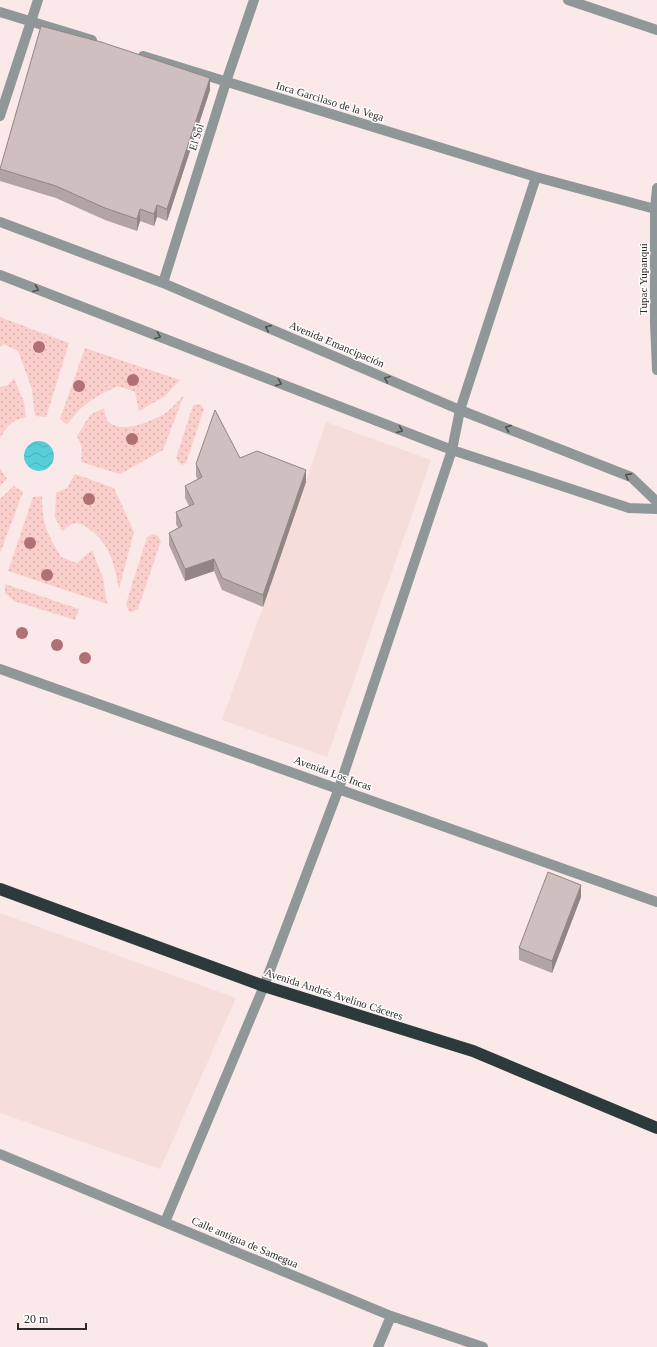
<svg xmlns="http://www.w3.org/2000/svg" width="657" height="1347" viewBox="0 0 657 1347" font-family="'Times New Roman',serif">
	<defs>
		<pattern id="grass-dots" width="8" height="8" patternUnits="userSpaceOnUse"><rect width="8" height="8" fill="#facecb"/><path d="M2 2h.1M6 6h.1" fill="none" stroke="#d7b1ae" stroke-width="1.8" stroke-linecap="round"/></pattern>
		<pattern id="water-waves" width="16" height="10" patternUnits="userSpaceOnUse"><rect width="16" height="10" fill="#56cfd9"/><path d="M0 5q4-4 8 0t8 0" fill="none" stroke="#4bb2ba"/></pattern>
	</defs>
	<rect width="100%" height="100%" fill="#fae9e8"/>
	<!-- built -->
	<path fill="#f6dcda" d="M326 422 431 460 327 757 222 720 263 607Z
		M0 913 236 998 160 1169 0 1113Z"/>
	<!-- grass -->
	<path fill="url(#grass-dots)" d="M0 317 69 343 46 417 35 416 32 389 18 351 4 344 0 347Z
		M85 348 180 380 165 396 139 411 135 392 118 386C93 398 83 403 67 425L60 419Z
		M14 378 24 402 26 417C11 421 8 425 0 438V387L8 385Z
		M184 395 163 450 120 474 81 462 82 447 77 436 90 415 104 408C105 412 105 417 107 420 120 436 152 421 166 413 172 408 178 401 184 395Z
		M200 404 204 409 186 463 181 465 176 458 193 405Z
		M0 468 1 470 7 479 0 486Z
		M75 474 114 488 134 532 119 589C115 567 110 543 89 529 84 525 79 522 72 524 69 525 65 529 62 531L55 517 56 493 67 488Z
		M14 486 23 492 0 553V499Z
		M42 496C42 524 47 534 61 557L77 563 92 550 103 578 107 604 8 571 33 497Z
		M153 534 158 536 161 541 138 609 132 612 128 610 126 604 147 537Z
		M5 584 79 609 75 620 14 601 5 593Z"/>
	<!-- water -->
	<path fill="url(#water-waves)" d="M24 456a15 15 0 1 1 30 0a15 15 0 1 1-30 0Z"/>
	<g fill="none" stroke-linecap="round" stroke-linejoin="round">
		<!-- minor -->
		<path stroke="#909798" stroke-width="10" d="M568 0 657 30
			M0 12 92 40
			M143 56 536 177 655 209
			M0 116 38 0
			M657 188 655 209V323L657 370
			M0 222 163 283 460 410 631 477 657 502
			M0 275 452 450 629 508 657 509
			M163 283 226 82 254 0
			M0 669 657 902
			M0 1154 391 1316 483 1347
			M165 1222 264 986 339 788 452 450 460 410 536 177
			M378 1347 391 1316"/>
		<!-- highway -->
		<path stroke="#2c3a3b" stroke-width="12" d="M0 889 264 986 473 1051 657 1128"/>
	</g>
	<!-- trees -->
	<g fill="#b16f76">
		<circle cx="39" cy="347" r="6"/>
		<circle cx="133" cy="380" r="6"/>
		<circle cx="79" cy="386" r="6"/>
		<circle cx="132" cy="439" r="6"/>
		<circle cx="89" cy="499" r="6"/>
		<circle cx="30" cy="543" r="6"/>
		<circle cx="47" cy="575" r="6"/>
		<circle cx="22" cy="633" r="6"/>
		<circle cx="57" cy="645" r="6"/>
		<circle cx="85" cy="658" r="6"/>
	</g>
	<!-- wall -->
	<path fill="#b2a4a3" d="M210 90 167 221 157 217 154 226 140 221 137 231 105 220 56 198 0 181V169Z
		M240 458 306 482 263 607 222 590 214 571 185 581 169 545V533L178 528 176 524V512L189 506 185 498V486L198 480 196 476V464Z
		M581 897 552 973 519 960V948Z"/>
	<!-- shaded-wall -->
	<path fill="#918685" d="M210 78V90L167 221V209Z
		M157 205V217L154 226V214Z
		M140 209V221L137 231V219Z
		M306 470V482L263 607V595Z
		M214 559V571L185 581V569Z
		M581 885V897L552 973V961Z"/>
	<!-- building -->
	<path fill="#cfbfbe" stroke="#918685" d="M41 26 101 42 210 78 167 209 157 205 154 214 140 209 137 219 105 208 56 186 0 169Z
		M215 410 240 458 257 451 306 470 263 595 222 578 214 559 185 569 169 533 182 526 176 512 194 504 185 486 202 477 196 464Z
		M548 872 581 885 552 961 519 948Z"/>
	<!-- one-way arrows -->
	<defs><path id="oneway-chevron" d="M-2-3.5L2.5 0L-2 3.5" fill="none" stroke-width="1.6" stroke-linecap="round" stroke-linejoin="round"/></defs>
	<g stroke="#51504f">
		<use href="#oneway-chevron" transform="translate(36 289) rotate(21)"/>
		<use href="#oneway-chevron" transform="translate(268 328) rotate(-157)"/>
		<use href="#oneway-chevron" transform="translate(158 336) rotate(21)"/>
		<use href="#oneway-chevron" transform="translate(387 379) rotate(-157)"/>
		<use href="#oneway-chevron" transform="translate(279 383) rotate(21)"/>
		<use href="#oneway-chevron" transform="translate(508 428) rotate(-159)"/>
		<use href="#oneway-chevron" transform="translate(400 430) rotate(21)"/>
		<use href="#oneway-chevron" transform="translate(628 476) rotate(-152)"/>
	</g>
	<g text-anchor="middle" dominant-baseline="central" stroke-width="3" stroke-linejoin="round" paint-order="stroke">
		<!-- street labels -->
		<g font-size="11" fill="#2f2928" stroke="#fff">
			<text transform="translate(330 101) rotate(17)">Inca Garcilaso de la Vega</text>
			<text transform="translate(196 137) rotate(-73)">El Sol</text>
			<text transform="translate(643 279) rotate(-90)">Tupac Yupanqui</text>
			<text transform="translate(337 344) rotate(23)">Avenida Emancipación</text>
			<text transform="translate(333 773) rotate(20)">Avenida Los Incas</text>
			<text transform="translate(334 994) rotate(18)">Avenida Andrés Avelino Cáceres</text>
			<text transform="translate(245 1242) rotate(23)">Calle antigua de Samegua</text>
		</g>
	</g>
	<!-- scale -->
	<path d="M18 1323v6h68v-6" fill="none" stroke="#2f2928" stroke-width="2"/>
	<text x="24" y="1323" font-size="12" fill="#2f2928" stroke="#ffffff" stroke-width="3" paint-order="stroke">20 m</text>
</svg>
